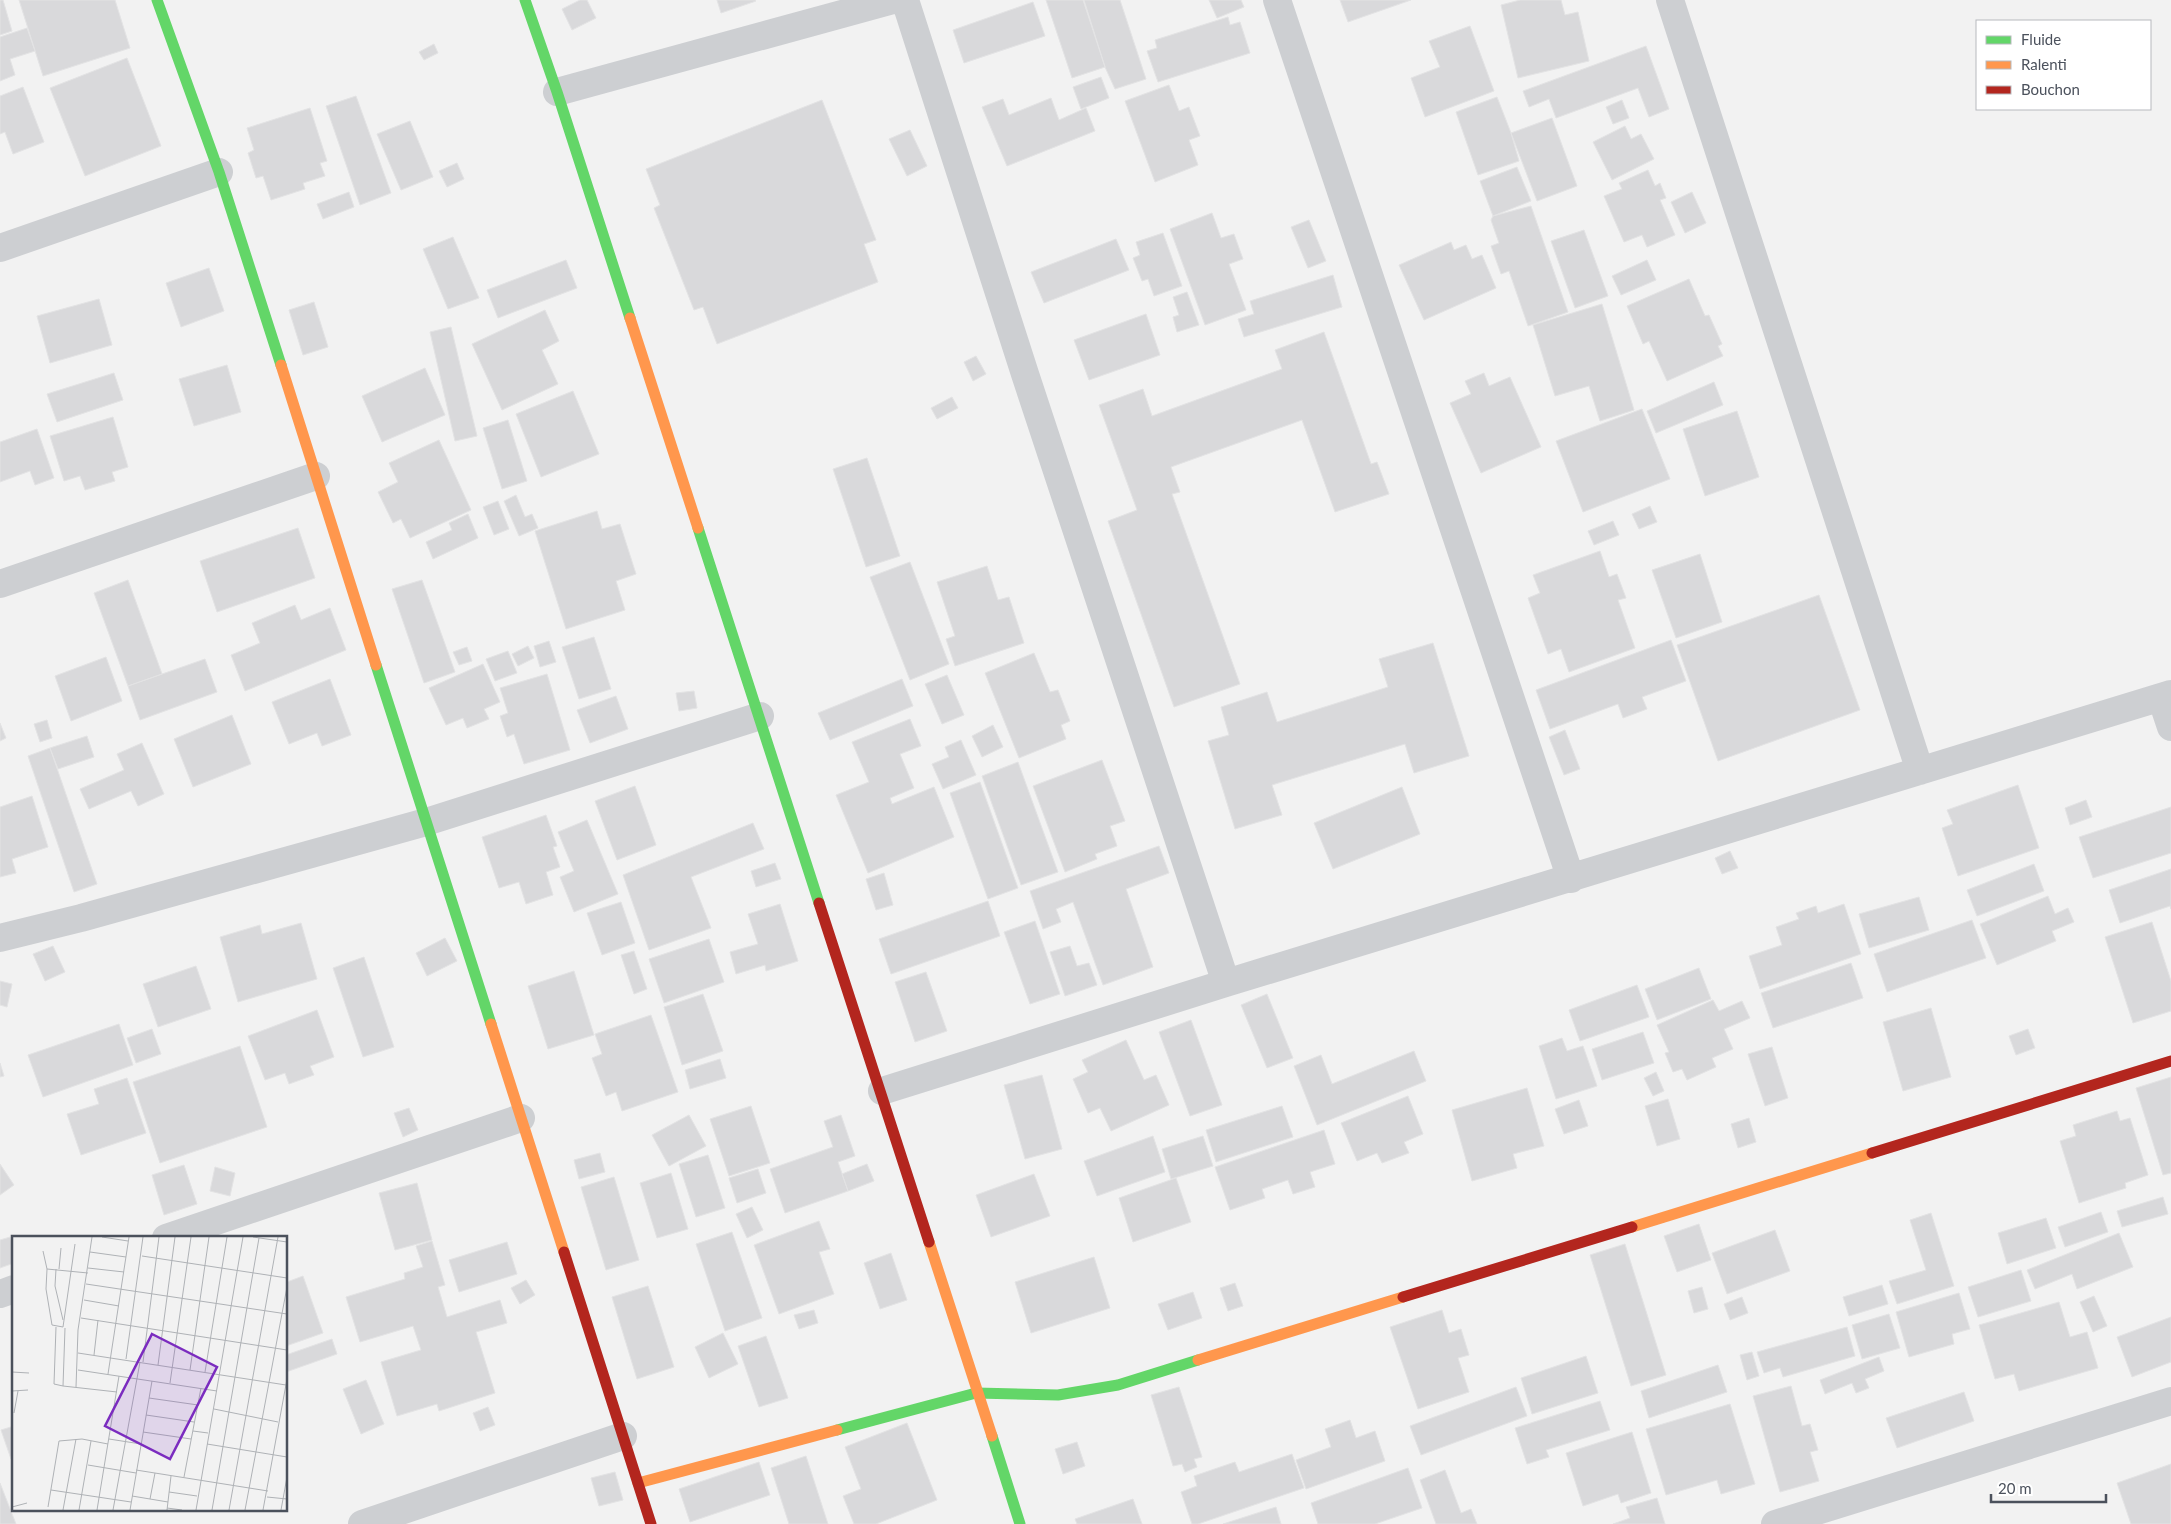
<svg xmlns="http://www.w3.org/2000/svg" width="2171" height="1524" font-family="Lato,sans-serif">
  <rect width="100%" height="100%" fill="#f2f2f2"/>
  <path fill="#d9d9db" stroke="#e3e3e4" d="M0,0H3L12,31L0,35Z
    M19,0H115L130,48L43,76Z
    M580,0H587L596,18L572,30L562,9Z
    M717,0H755L756,1L721,13Z
    M1046,0H1083L1105,67L1072,78Z
    M1084,0H1120L1146,79L1115,89L1105,67Z
    M1209,0H1241L1244,7L1217,18Z
    M1340,0H1411L1348,22Z
    M1520,0H1561L1565,15L1578,12L1589,61L1518,78L1501,5Z
    M1033,2L1045,36L964,63L953,30Z
    M1228,17L1230,25L1240,22L1250,53L1158,82L1147,51L1157,48L1155,40Z
    M1470,26L1494,91L1425,117L1411,78L1440,67L1429,41Z
    M27,28L35,51L10,59L15,75L0,81V37Z
    M434,44L438,53L424,60L419,52Z
    M1646,46L1669,109L1649,117L1638,88L1556,118L1549,99L1529,107L1523,91Z
    M127,58L161,146L85,176L50,88Z
    M1101,77L1109,98L1081,109L1073,87Z
    M1169,85L1179,111L1189,107L1200,136L1189,140L1198,165L1155,182L1125,101Z
    M23,87L44,142L13,154L5,132L0,134V96Z
    M356,96L391,193L360,205L326,106Z
    M1497,97L1511,133L1519,161L1478,175L1456,112Z
    M1051,98L1059,120L1086,108L1095,131L1007,166L982,107L1003,99L1009,115Z
    M822,100L876,240L864,244L878,282L717,344L703,307L694,310L654,208L660,205L646,169Z
    M1622,100L1629,118L1613,124L1606,107Z
    M310,108L327,161L320,163L325,176L303,183L305,189L271,200L263,176L256,178L248,153L254,150L247,128Z
    M1552,118L1577,186L1537,201L1511,133Z
    M410,121L433,177L401,190L377,134Z
    M1625,126L1631,139L1641,134L1654,159L1612,180L1593,142Z
    M910,130L927,166L907,176L889,139Z
    M457,163L464,179L447,187L439,171Z
    M1517,167L1531,201L1493,216L1480,181Z
    M1648,170L1655,186L1660,183L1666,198L1660,200L1675,235L1647,247L1642,235L1624,242L1604,196L1622,189L1619,183Z
    M349,192L354,207L323,219L317,204Z
    M1692,192L1706,223L1685,233L1671,202Z
    M1531,206L1568,312L1528,326L1509,271L1501,274L1491,246L1499,243L1491,220L1493,216Z
    M1212,213L1221,238L1234,234L1243,259L1229,264L1246,310L1205,325L1170,229Z
    M1309,220L1326,261L1308,268L1291,227Z
    M1584,230L1608,296L1575,308L1551,241Z
    M1163,233L1182,286L1154,296L1148,279L1142,281L1133,258L1140,255L1136,242Z
    M453,237L479,298L448,309L423,249Z
    M1116,239L1129,270L1044,303L1031,272Z
    M1451,242L1454,250L1466,245L1472,259L1482,255L1496,288L1424,320L1399,265Z
    M566,260L577,288L498,318L487,290Z
    M1647,260L1656,280L1621,295L1612,276Z
    M209,268L224,311L181,327L166,283Z
    M1333,275L1342,307L1244,337L1238,319L1254,314L1250,301Z
    M1689,279L1705,316L1709,315L1722,344L1718,346L1723,356L1667,381L1649,341L1643,344L1627,306Z
    M1187,292L1199,325L1177,332L1173,317L1179,315L1173,297Z
    M99,299L112,345L50,363L37,316Z
    M314,302L328,347L303,355L289,310Z
    M1602,304L1634,410L1600,421L1589,386L1555,396L1533,325Z
    M545,310L559,341L542,350L558,384L502,410L472,344Z
    M1146,314L1160,355L1089,380L1074,340Z
    M451,327L477,436L455,441L430,332Z
    M1324,332L1371,464L1377,462L1389,494L1335,512L1302,420L1171,467L1180,492L1172,494L1240,684L1174,707L1108,521L1137,510L1099,405L1143,389L1152,416L1282,369L1275,350Z
    M976,356L986,374L973,381L964,362Z
    M227,365L241,412L194,426L179,379Z
    M425,368L445,415L382,442L362,396Z
    M114,373L123,400L57,422L47,394Z
    M1484,373L1489,386L1510,377L1541,447L1481,473L1450,403L1471,394L1465,381Z
    M1714,382L1723,405L1656,433L1647,411Z
    M573,391L599,454L541,477L516,414Z
    M952,397L958,408L937,419L931,408Z
    M1642,409L1670,479L1583,512L1556,441Z
    M1737,411L1759,477L1705,496L1683,429Z
    M113,417L128,467L112,472L115,481L85,490L80,476L64,481L50,436Z
    M508,420L527,481L502,489L483,428Z
    M37,429L54,478L35,485L30,471L0,482V442Z
    M439,440L471,510L410,538L401,519L393,523L378,492L398,482L389,463Z
    M867,458L900,556L866,567L833,469Z
    M516,495L525,517L532,514L538,528L519,536L504,501Z
    M498,501L509,529L494,535L483,507Z
    M1650,506L1657,522L1639,529L1632,514Z
    M597,511L602,529L620,524L636,574L616,581L625,610L566,629L535,531Z
    M468,514L478,538L433,559L426,542L452,530L449,523Z
    M1613,521L1619,535L1594,545L1588,531Z
    M298,528L315,578L217,612L200,561Z
    M1600,551L1609,577L1617,574L1626,598L1618,600L1635,648L1569,672L1561,649L1548,654L1528,598L1540,593L1533,575Z
    M1700,554L1722,622L1676,638L1652,570Z
    M910,562L949,664L910,680L870,577Z
    M987,566L998,600L1009,597L1024,643L955,666L946,639L955,636L937,582Z
    M128,580L162,674L128,686L94,593Z
    M422,580L455,672L424,683L392,589Z
    M1819,595L1860,710L1718,761L1677,645Z
    M295,605L301,620L330,608L346,650L245,691L231,655L260,643L252,623Z
    M594,637L611,689L579,699L562,647Z
    M1671,640L1686,681L1642,697L1647,709L1623,718L1618,704L1550,729L1536,690Z
    M549,641L556,662L540,667L534,646Z
    M1433,643L1469,756L1414,773L1405,744L1272,785L1282,815L1235,829L1208,741L1229,735L1221,707L1267,692L1277,722L1388,687L1379,659Z
    M528,646L534,658L518,666L512,654Z
    M467,647L472,661L459,665L453,652Z
    M508,651L517,673L495,681L486,659Z
    M1034,653L1050,692L1058,690L1070,721L1061,725L1066,739L1019,758L985,673Z
    M106,657L122,701L71,721L55,676Z
    M205,659L217,692L140,720L128,686Z
    M483,664L500,702L484,709L489,719L467,728L463,718L446,725L429,688Z
    M547,674L570,750L524,764L514,734L507,737L500,716L508,713L500,688Z
    M947,675L964,715L942,724L925,684Z
    M330,679L351,735L322,746L317,733L289,744L272,702Z
    M902,679L913,706L830,740L818,713Z
    M694,691L697,708L679,711L676,693Z
    M616,696L628,729L590,743L577,710Z
    M232,715L251,764L193,787L174,739Z
    M910,719L921,746L900,754L914,788L890,798L892,804L934,787L954,837L868,873L836,795L869,782L852,742Z
    M47,720L52,738L40,742L34,724Z
    M0,723L6,738L0,741Z
    M993,725L1003,747L982,757L972,736Z
    M1565,730L1580,769L1564,775L1549,737Z
    M87,736L94,757L58,769L50,748Z
    M961,740L976,775L943,789L932,764L949,757L945,747Z
    M142,743L164,794L138,806L131,791L89,809L80,789L124,770L117,754Z
    M50,748L97,884L74,892L28,756Z
    M1102,760L1125,821L1110,826L1117,846L1095,854L1097,859L1065,872L1033,786Z
    M1018,762L1058,872L1021,885L982,776Z
    M980,782L1018,888L988,899L950,793Z
    M2018,785L2039,848L1958,876L1942,828L1953,824L1947,810Z
    M635,786L656,845L617,860L595,801Z
    M1402,787L1420,834L1333,869L1314,823Z
    M32,796L48,847L12,859L16,873L0,877V807Z
    M2086,800L2092,817L2070,825L2065,808Z
    M2171,807V853L2093,878L2079,837Z
    M546,815L557,846L553,847L560,867L546,872L553,895L526,904L519,882L499,888L482,837Z
    M587,820L618,894L574,912L560,877L574,871L558,832Z
    M753,823L764,849L691,877L711,928L649,950L623,875Z
    M1159,846L1169,873L1126,889L1153,967L1103,985L1073,902L1056,909L1061,922L1043,929L1030,891Z
    M1730,851L1738,868L1722,874L1715,858Z
    M775,863L781,879L756,887L751,871Z
    M2034,864L2044,891L1977,916L1967,890Z
    M2171,869V909L2170,906L2120,923L2109,890Z
    M884,873L893,905L876,910L866,879Z
    M2048,896L2055,914L2068,908L2074,922L2052,931L2056,941L1997,965L1980,924Z
    M1919,897L1929,930L1869,948L1859,914Z
    M988,901L1000,936L891,974L879,939Z
    M621,902L635,943L602,955L587,913Z
    M780,904L798,961L766,971L765,965L736,974L730,952L758,944L748,914Z
    M1844,904L1861,954L1760,989L1749,956L1782,945L1776,927L1799,919L1796,913L1816,906L1818,913Z
    M1972,920L1986,958L1887,992L1874,954Z
    M1035,921L1060,994L1030,1004L1004,932Z
    M2152,922L2171,981V1011L2133,1023L2105,937Z
    M301,923L317,979L238,1002L220,937L260,925L262,934Z
    M445,938L457,961L427,976L416,953Z
    M709,939L724,982L664,1003L649,959Z
    M53,946L65,972L45,981L33,954Z
    M1070,946L1077,966L1089,963L1097,985L1065,996L1050,952Z
    M634,951L647,989L634,994L621,955Z
    M364,957L394,1047L363,1057L333,968Z
    M1851,963L1863,998L1773,1028L1761,993Z
    M196,966L211,1009L158,1027L143,984Z
    M1699,968L1711,999L1657,1020L1645,989Z
    M574,971L594,1035L548,1049L528,986Z
    M926,972L947,1031L915,1042L895,982Z
    M0,981L12,984L7,1007L0,1005Z
    M1637,985L1649,1017L1580,1041L1569,1010Z
    M703,994L723,1051L682,1065L664,1007Z
    M1267,994L1293,1058L1267,1068L1241,1005Z
    M1713,1000L1719,1011L1742,1001L1750,1018L1724,1029L1733,1049L1712,1058L1716,1067L1687,1080L1682,1069L1673,1072L1665,1053L1669,1052L1657,1025Z
    M1931,1008L1951,1077L1903,1091L1883,1022Z
    M317,1010L334,1057L310,1066L314,1075L289,1084L285,1073L265,1080L248,1036Z
    M651,1015L678,1092L622,1111L616,1092L606,1096L592,1058L602,1054L595,1034Z
    M1191,1020L1222,1105L1190,1116L1159,1032Z
    M119,1024L133,1065L43,1097L28,1055Z
    M152,1029L161,1054L136,1063L127,1038Z
    M2028,1029L2035,1048L2016,1055L2009,1036Z
    M1643,1032L1654,1063L1602,1080L1592,1049Z
    M1562,1038L1567,1051L1583,1046L1597,1086L1556,1099L1539,1046Z
    M1126,1040L1144,1080L1156,1075L1169,1105L1111,1131L1100,1108L1088,1113L1073,1079L1088,1072L1082,1060Z
    M240,1046L267,1127L160,1163L133,1082Z
    M1772,1047L1788,1098L1765,1106L1748,1054Z
    M1414,1051L1426,1081L1317,1125L1294,1066L1321,1055L1332,1084Z
    M720,1059L726,1078L690,1089L685,1070Z
    M0,1063L4,1076L0,1077Z
    M1656,1072L1664,1091L1653,1096L1644,1078Z
    M1042,1075L1062,1149L1025,1159L1004,1085Z
    M2171,1077V1173L2163,1175L2136,1088Z
    M127,1078L146,1133L81,1155L67,1114L99,1104L94,1089Z
    M1527,1088L1544,1146L1513,1154L1517,1168L1472,1181L1452,1110Z
    M1408,1096L1423,1134L1404,1142L1409,1153L1382,1163L1377,1153L1357,1161L1341,1123Z
    M1668,1099L1680,1139L1657,1146L1645,1106Z
    M1579,1100L1588,1126L1564,1134L1555,1109Z
    M751,1106L770,1163L729,1176L710,1119Z
    M1282,1106L1293,1137L1216,1162L1206,1130Z
    M409,1108L418,1130L403,1137L394,1113Z
    M2117,1111L2120,1121L2130,1118L2148,1175L2125,1183L2126,1188L2079,1203L2060,1141L2076,1136L2073,1125Z
    M689,1115L706,1146L669,1166L652,1135Z
    M841,1115L855,1156L838,1162L848,1191L785,1213L770,1169L833,1147L824,1121Z
    M1749,1118L1756,1142L1738,1148L1731,1124Z
    M1324,1130L1335,1164L1310,1172L1315,1187L1293,1194L1288,1180L1262,1189L1265,1198L1230,1210L1215,1167Z
    M1153,1136L1165,1172L1097,1196L1084,1161Z
    M1203,1136L1213,1166L1171,1179L1162,1149Z
    M600,1153L605,1172L579,1179L574,1160Z
    M708,1155L725,1208L696,1217L679,1164Z
    M0,1164L14,1185L0,1195Z
    M867,1164L874,1181L848,1191L842,1174Z
    M184,1165L197,1204L164,1215L152,1175Z
    M215,1167L235,1173L230,1196L210,1191Z
    M758,1169L766,1193L737,1203L729,1178Z
    M671,1173L688,1229L657,1238L640,1183Z
    M1034,1174L1050,1216L991,1237L976,1195Z
    M614,1177L639,1260L606,1270L581,1187Z
    M1176,1178L1191,1222L1133,1242L1119,1198Z
    M417,1183L432,1240L395,1250L379,1193Z
    M2163,1197L2168,1214L2122,1227L2117,1211Z
    M752,1207L763,1230L747,1238L736,1214Z
    M2101,1212L2108,1232L2065,1247L2058,1227Z
    M1931,1213L1954,1286L1897,1304L1889,1281L1926,1270L1910,1220Z
    M2046,1218L2056,1248L2007,1264L1998,1233Z
    M819,1221L830,1249L819,1252L834,1294L779,1314L754,1245Z
    M1699,1224L1711,1260L1677,1272L1664,1236Z
    M1775,1230L1790,1271L1727,1294L1712,1253Z
    M732,1232L762,1318L725,1331L696,1244Z
    M2119,1233L2133,1267L2077,1289L2072,1274L2035,1289L2027,1270Z
    M10,1237L14,1248V1263L0,1268V1240Z
    M432,1241L445,1285L438,1287L447,1317L500,1300L507,1323L476,1332L495,1393L439,1411L437,1404L397,1416L381,1362L421,1350L413,1326L360,1342L346,1297L405,1279L404,1273L423,1267L416,1246Z
    M507,1242L517,1274L459,1292L449,1260Z
    M1625,1244L1666,1375L1631,1386L1590,1255Z
    M891,1253L907,1300L880,1309L864,1263Z
    M1094,1257L1110,1308L1031,1333L1015,1282Z
    M2021,1270L2031,1301L1978,1317L1968,1287Z
    M303,1276L323,1333L286,1346V1278L287,1282Z
    M526,1280L535,1295L520,1304L511,1288Z
    M1235,1283L1243,1306L1228,1311L1220,1288Z
    M1882,1285L1888,1304L1849,1316L1843,1297Z
    M648,1286L674,1367L637,1379L612,1297Z
    M1702,1287L1708,1309L1694,1313L1688,1291Z
    M1193,1292L1202,1318L1168,1330L1158,1304Z
    M1959,1293L1970,1329L1952,1334L1954,1344L1909,1357L1896,1312Z
    M2094,1296L2107,1326L2093,1332L2080,1302Z
    M1742,1297L1748,1313L1730,1320L1724,1304Z
    M2059,1302L2070,1337L2087,1332L2098,1368L2019,1391L2014,1374L1995,1379L1979,1325Z
    M814,1310L818,1323L799,1329L794,1315Z
    M1442,1310L1449,1333L1461,1329L1469,1355L1458,1358L1469,1392L1418,1409L1390,1327Z
    M1889,1314L1900,1348L1862,1359L1852,1325Z
    M2171,1317V1362L2132,1377L2117,1337Z
    M1847,1327L1855,1356L1783,1377L1780,1368L1764,1373L1757,1352Z
    M723,1333L738,1364L709,1378L695,1347Z
    M766,1336L788,1398L759,1407L738,1346Z
    M332,1339L337,1354L286,1372V1355Z
    M1752,1352L1759,1376L1747,1380L1740,1355Z
    M1586,1356L1598,1393L1532,1414L1521,1378Z
    M1879,1357L1884,1371L1865,1379L1869,1388L1856,1393L1852,1383L1825,1394L1820,1380Z
    M1718,1365L1727,1392L1649,1418L1641,1391Z
    M366,1380L384,1424L361,1434L343,1389Z
    M1791,1386L1802,1426L1810,1424L1818,1450L1810,1452L1819,1481L1780,1492L1753,1396Z
    M1179,1387L1202,1457L1194,1459L1197,1467L1185,1472L1182,1464L1173,1466L1151,1395Z
    M1516,1387L1527,1416L1421,1455L1410,1426Z
    M1964,1392L1974,1421L1897,1448L1886,1418Z
    M1600,1401L1610,1430L1546,1450L1549,1457L1527,1464L1515,1428Z
    M1730,1404L1755,1484L1721,1494L1717,1480L1666,1495L1646,1429Z
    M488,1407L495,1425L480,1431L473,1413Z
    M1350,1420L1356,1438L1375,1431L1385,1461L1306,1489L1296,1460L1331,1447L1325,1429Z
    M907,1423L937,1500L876,1524H854L843,1496L861,1489L845,1447Z
    M14,1426V1459H11L1,1430Z
    M1632,1432L1651,1493L1621,1503L1618,1494L1583,1506L1566,1453Z
    M1077,1442L1085,1466L1063,1474L1055,1449Z
    M1292,1454L1304,1488L1198,1524H1192L1181,1492L1197,1486L1194,1476L1235,1462L1239,1472Z
    M806,1456L828,1524H789L771,1468Z
    M759,1462L770,1495L690,1522L679,1489Z
    M2171,1464V1524H2131L2117,1483Z
    M1408,1468L1422,1508L1375,1524H1318L1311,1503Z
    M1445,1470L1461,1513L1471,1509L1477,1524H1436L1420,1480Z
    M615,1472L623,1500L599,1506L591,1478Z
    M0,1483L16,1524H0Z
    M1657,1498L1665,1524H1613L1630,1518L1626,1507Z
    M1133,1499L1142,1524H1077L1075,1519Z
    M1276,1507L1281,1524H1223Z"/>
  <g fill="none" stroke-linecap="round" stroke-linejoin="round">
    <path stroke="#cdcfd2" stroke-width="28" d="M905,0L1025,374L1226,983
      M1277,0L1571,879
      M1670,0L1920,771
      M557,92L893,0
      M0,248L219,172
      M0,584L316,476
      M2161,697L2171,727
      M0,938L81,918L426,822L760,716
      M882,1091L1226,983L2171,694
      M166,1238L521,1118
      M0,1294L14,1289
      M362,1524L623,1436
      M1775,1524L2171,1401"/>
    <path stroke="#63d668" stroke-width="11" d="M157,0L219,172L281,365
      M525,0L557,92L630,318
      M698,528L819,903
      M376,665L491,1024
      M837,1430L976,1393L1058,1395L1118,1385L1198,1360
      M992,1436L1020,1524"/>
    <path stroke="#ff974d" stroke-width="11" d="M630,318L698,528
      M281,365L376,665
      M491,1024L564,1252
      M1632,1227L1872,1153
      M929,1242L992,1436
      M1198,1360L1403,1297
      M638,1483L837,1430"/>
    <path stroke="#b3261e" stroke-width="11" d="M819,903L929,1242
      M1872,1153L2171,1061
      M564,1252L651,1524
      M1403,1297L1632,1227"/>
  </g>
  <g transform="translate(12 1236)">
    <rect width="275" height="275" fill="#f2f2f2"/>
    <path fill="none" stroke="#afb2b6" stroke-width="1" d="M90,1L116,5M241,1L275,6M31,15L35,33L76,37M78,16L114,21M130,20L275,42M76,32L112,36M35,33L34,53L40,89L51,91L63,8M44,33L43,50L51,84M47,33L49,12M74,48L275,78M72,64L107,70M69,82L275,114M44,91L42,148L51,150M53,92L51,150L105,156M66,117L274,149M82,119L86,84M114,123L131,1M131,126L147,1M146,129L163,1M66,134L205,155M178,134L197,1M0,136L17,137M193,136L215,1M96,138L117,1M158,147L179,1M64,151L66,94L80,1M0,155L16,154M137,162L186,169M202,173L266,186M2,177L6,155M134,179L182,186M181,195L196,197M131,196L179,203M97,203L129,208M195,208L275,221M76,229L124,237M124,234L256,255M172,241L189,152M39,254L119,266M157,256L185,260M120,260L156,266M255,261L275,263M138,263L143,237M0,271L15,267M36,271L47,205L70,203L96,208M155,272L170,274M51,274L64,203M67,274L79,205M85,274L107,140M101,274L128,126M118,274L140,145M155,274L159,240M184,274L231,1M200,274L247,2M217,274L266,1M233,274L275,51M251,274L275,143M269,274L275,241"/>
    <path fill="#7b2cbf" fill-opacity="0.15" stroke="#7b2cbf" stroke-width="2.5" d="M140,98L205,131L158,223L93,190Z"/>
    <rect width="275" height="275" fill="none" stroke="#4b515c" stroke-width="2.5"/>
  </g>
  <rect x="1976" y="20" width="175" height="90" fill="#ffffff" stroke="#b7b9be"/>
  <rect x="1986" y="36" width="25" height="8" fill="#63d668" stroke="#b7b9be"/>
  <text x="2021" y="45" font-size="15" fill="#4b515c">Fluide</text>
  <rect x="1986" y="61" width="25" height="8" fill="#ff974d" stroke="#b7b9be"/>
  <text x="2021" y="70" font-size="15" fill="#4b515c">Ralenti</text>
  <rect x="1986" y="86" width="25" height="8" fill="#b3261e" stroke="#b7b9be"/>
  <text x="2021" y="95" font-size="15" fill="#4b515c">Bouchon</text>
  <path d="M1991 1494v8h115v-8" fill="none" stroke="#4b515c" stroke-width="2.5"/>
  <text x="1998" y="1494" font-size="15" fill="#4b515c" stroke="#ffffff" stroke-width="4" paint-order="stroke">20 m</text>
</svg>
